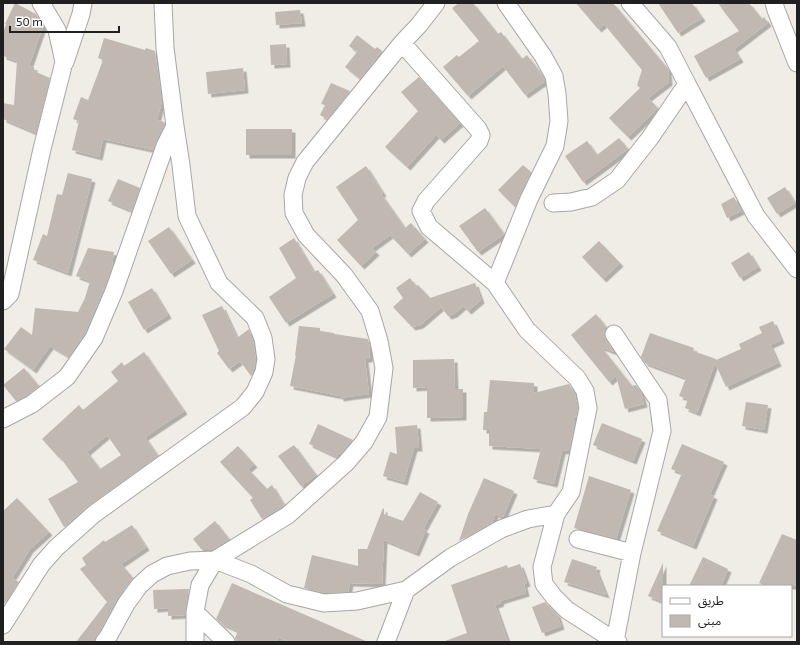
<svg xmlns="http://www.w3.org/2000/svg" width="800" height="645" font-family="'Exo 2','Noto Sans Arabic',sans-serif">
  <defs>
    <filter id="shadow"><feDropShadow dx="3.5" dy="3.5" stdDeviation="0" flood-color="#0004"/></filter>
  </defs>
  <rect width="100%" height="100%" fill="#f0ece6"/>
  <path fill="#c1b8b2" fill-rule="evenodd" filter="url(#shadow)" d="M15,3L36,14L43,26L29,66L34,67V71L50,78L36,133L3,119V103L14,105L17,61L3,56V33L6,24H5Z
    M459,3H473L498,34L501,32L522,59L527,55L543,76L545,81L525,95L503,66L468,96L443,67L457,55L459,57L479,41L452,8Z
    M576,3H613L668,69L669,82L648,98L658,108L628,137L609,118L640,88L637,85L642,70L604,24L598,29Z
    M658,3H692L702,18L678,33Z
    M718,3H749L762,19L764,17L768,23L734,49L740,59L706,78L694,56L739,31L725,13Z
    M300,10L302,23L276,25L275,12Z
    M357,35L375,49L377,47L382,51L360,79L345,67L357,52L349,46Z
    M104,38L145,50L146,48L155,51L162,101L157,120L164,122L165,124L153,150L103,139L99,157L72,150L79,121L73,119L81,97L88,100L103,60L98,58Z
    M286,44L287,64L271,65L270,45Z
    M243,68L245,90L208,94L206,72Z
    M419,77L460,123L441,140L436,135L407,167L385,147L418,111L401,92Z
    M331,83L350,91L327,119L320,115L325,105L321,104Z
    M246,129H292V155H246Z
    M619,138L628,149L583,182L565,156L587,141L597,155Z
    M523,165L531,172L515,207L498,190Z
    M366,166L383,193L381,194L405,228L411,223L425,239L408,254L390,235L372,248L376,252L361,266L337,240L358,220L336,187Z
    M68,173L92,179L68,273L33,260L43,234L47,236L57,194L62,195Z
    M118,179L140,188L132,211L108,201Z
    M785,187L795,203L777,214L767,198Z
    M734,197L741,211L727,218L721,204Z
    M485,208L504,234L478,252L459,226Z
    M169,227L192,260L171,274L148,241Z
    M294,238L314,272L318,270L333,294L286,323L269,297L296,278L279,248Z
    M599,241L620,263L603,279L582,257Z
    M88,248L114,252L112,264H113L105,287L85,333L69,357L50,346L33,370L4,349L21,327L32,335L35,308L78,312L85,298L90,281L76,276Z
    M749,252L758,267L740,278L731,263Z
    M410,278L416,286L418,285L430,298L475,283L481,300L468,311L463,306L454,314L448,316L441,307L420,325L412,327L393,307L403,298L396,288Z
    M152,288L168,315L144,330L128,302Z
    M222,306L237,338L249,329L253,341L256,359L254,369L251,376L240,361L229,369L217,353L219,351L202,315Z
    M596,314L607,328L605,330L604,335L606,340L614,352L601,347L632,386L636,385L641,392L644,404L625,409L616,376L609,382L571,335Z
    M773,321L781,340L770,345L778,363L726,387L715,363L697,413L685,408L688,399L679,396L686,378L645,363L641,357L650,333L694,348L693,351L716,359V360L741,349L739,344L762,333L759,327Z
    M299,326L320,328V331L334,333V334L368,339L370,349L369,359H365L369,394L340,398V396L290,386L296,355L295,356Z
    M144,352L184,411L145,437L158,456L88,506L64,527L48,499L78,482L60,457L59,458L42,439L79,405L83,410L118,381L111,372L122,362L124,366ZM107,435L121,455L100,469L87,452Z
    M454,359L455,389H463V417L427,418V387L413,388V360Z
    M24,368L39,386L27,396L16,401L3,385Z
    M490,380L534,383V393L569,384L575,395L578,408L576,417L573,418L575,423L569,450L562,451L554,484L533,479L541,449L489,446V430H483L484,412H487Z
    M746,402L768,405L764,430L742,426Z
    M602,423L642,439L633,461L593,445Z
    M318,424L353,440L341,454L339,453L337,457L309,444Z
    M417,425L419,448H414L404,482L383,476L390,452L397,454L395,427Z
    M682,444L724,462L710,494L714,496L693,546L657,531L682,473L671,469Z
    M294,445L316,475L301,486L278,456Z
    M238,446L254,464L248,469L267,489L272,485L284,505L262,519L250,500L253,498L220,462Z
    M589,476L631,490L616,539L574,528Z
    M484,478L514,491L503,517L495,514L492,523L459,541L468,514Z
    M420,492L438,502L423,529L426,530L416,553L384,540L382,584L350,583L348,592L325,593L304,588L312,555L358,566V549H367L383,508L384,509V514L403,521Z
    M17,498L49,532L30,549L12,578L19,582L3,606V511Z
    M215,521L229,539L212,550H202L193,539Z
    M132,525L146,547L121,564L133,578L117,599L100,631L96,636L94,642H76L107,602L80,569L86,565L82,558L104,540L105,542Z
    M782,534L797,540V586H766L759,583Z
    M703,557L728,569L721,586H689Z
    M572,559L597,567L596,570L606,595L564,582Z
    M663,563V602L648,596Z
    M520,564L527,583L524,584L526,593L500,601L501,603L495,605L508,642H446L445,641L467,633L451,585L507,565L508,568Z
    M232,583L368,642H289L278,637L277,642H236L235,638L238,631L222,624L216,619Z
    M189,589L185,615L168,616V608L154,609L153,590Z
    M545,602L557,614L561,626L542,633L532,607Z"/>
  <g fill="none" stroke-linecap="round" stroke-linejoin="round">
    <defs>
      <path id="minor" d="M774,3L776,10L797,63
        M402,43L478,129L481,135L479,141L426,201L421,211L429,227L495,283L529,199L555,146L559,121L557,94L554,76L543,56L506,3
        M65,62L81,14L83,3
        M687,84L756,216L797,269
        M553,203L571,202L592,197L617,180L650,138L687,84L668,47L630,3
        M3,301L10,294L42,149L64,62L57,30L41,3
        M614,334L658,400L662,431L632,553L615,641
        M3,419L32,404L67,377L94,338L114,291L165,146L175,126
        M556,514L542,567L544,584L554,597L567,610L615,641L618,642
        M578,539L632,553
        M195,612L226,642
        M3,625L41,565L56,548L94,514L243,407L255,392L264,372L266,359L263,338L255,318L219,283L187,216L181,165L175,126L165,48L163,3
        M104,642L108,637L126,604L139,586L152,574L167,566L190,561L215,560L251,574L287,594L324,603L357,601L406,590L450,558L501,529L528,519L556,514L571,492L588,408L585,391L577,378L527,330L495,283
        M195,642V612L200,585L215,560L288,515L346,463L364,442L378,417L384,368L379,341L370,311L344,275L306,235L294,213L293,195L297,178L305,162L402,43L419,25L436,3
        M386,642L406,590"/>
    </defs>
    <use href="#minor" stroke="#a7a7a7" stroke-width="19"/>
    <use href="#minor" stroke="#fff" stroke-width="17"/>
  </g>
  <rect width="800" height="645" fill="none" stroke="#202020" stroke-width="8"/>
  <rect x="662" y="585" width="130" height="52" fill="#ffffff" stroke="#a6a6a6"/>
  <rect x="670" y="598" width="20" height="6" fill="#ffffff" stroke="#a6a6a6"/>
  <text x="698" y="605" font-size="12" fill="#202020">طريق</text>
  <rect x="670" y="615" width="20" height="12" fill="#c1b8b2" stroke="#a6a6a6"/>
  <text x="698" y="625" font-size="12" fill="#202020">مبنى</text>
  <path d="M10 26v6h109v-6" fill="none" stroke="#202020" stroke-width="2"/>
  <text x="16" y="26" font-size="12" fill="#202020" stroke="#ffffff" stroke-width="3" paint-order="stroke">50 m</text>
</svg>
